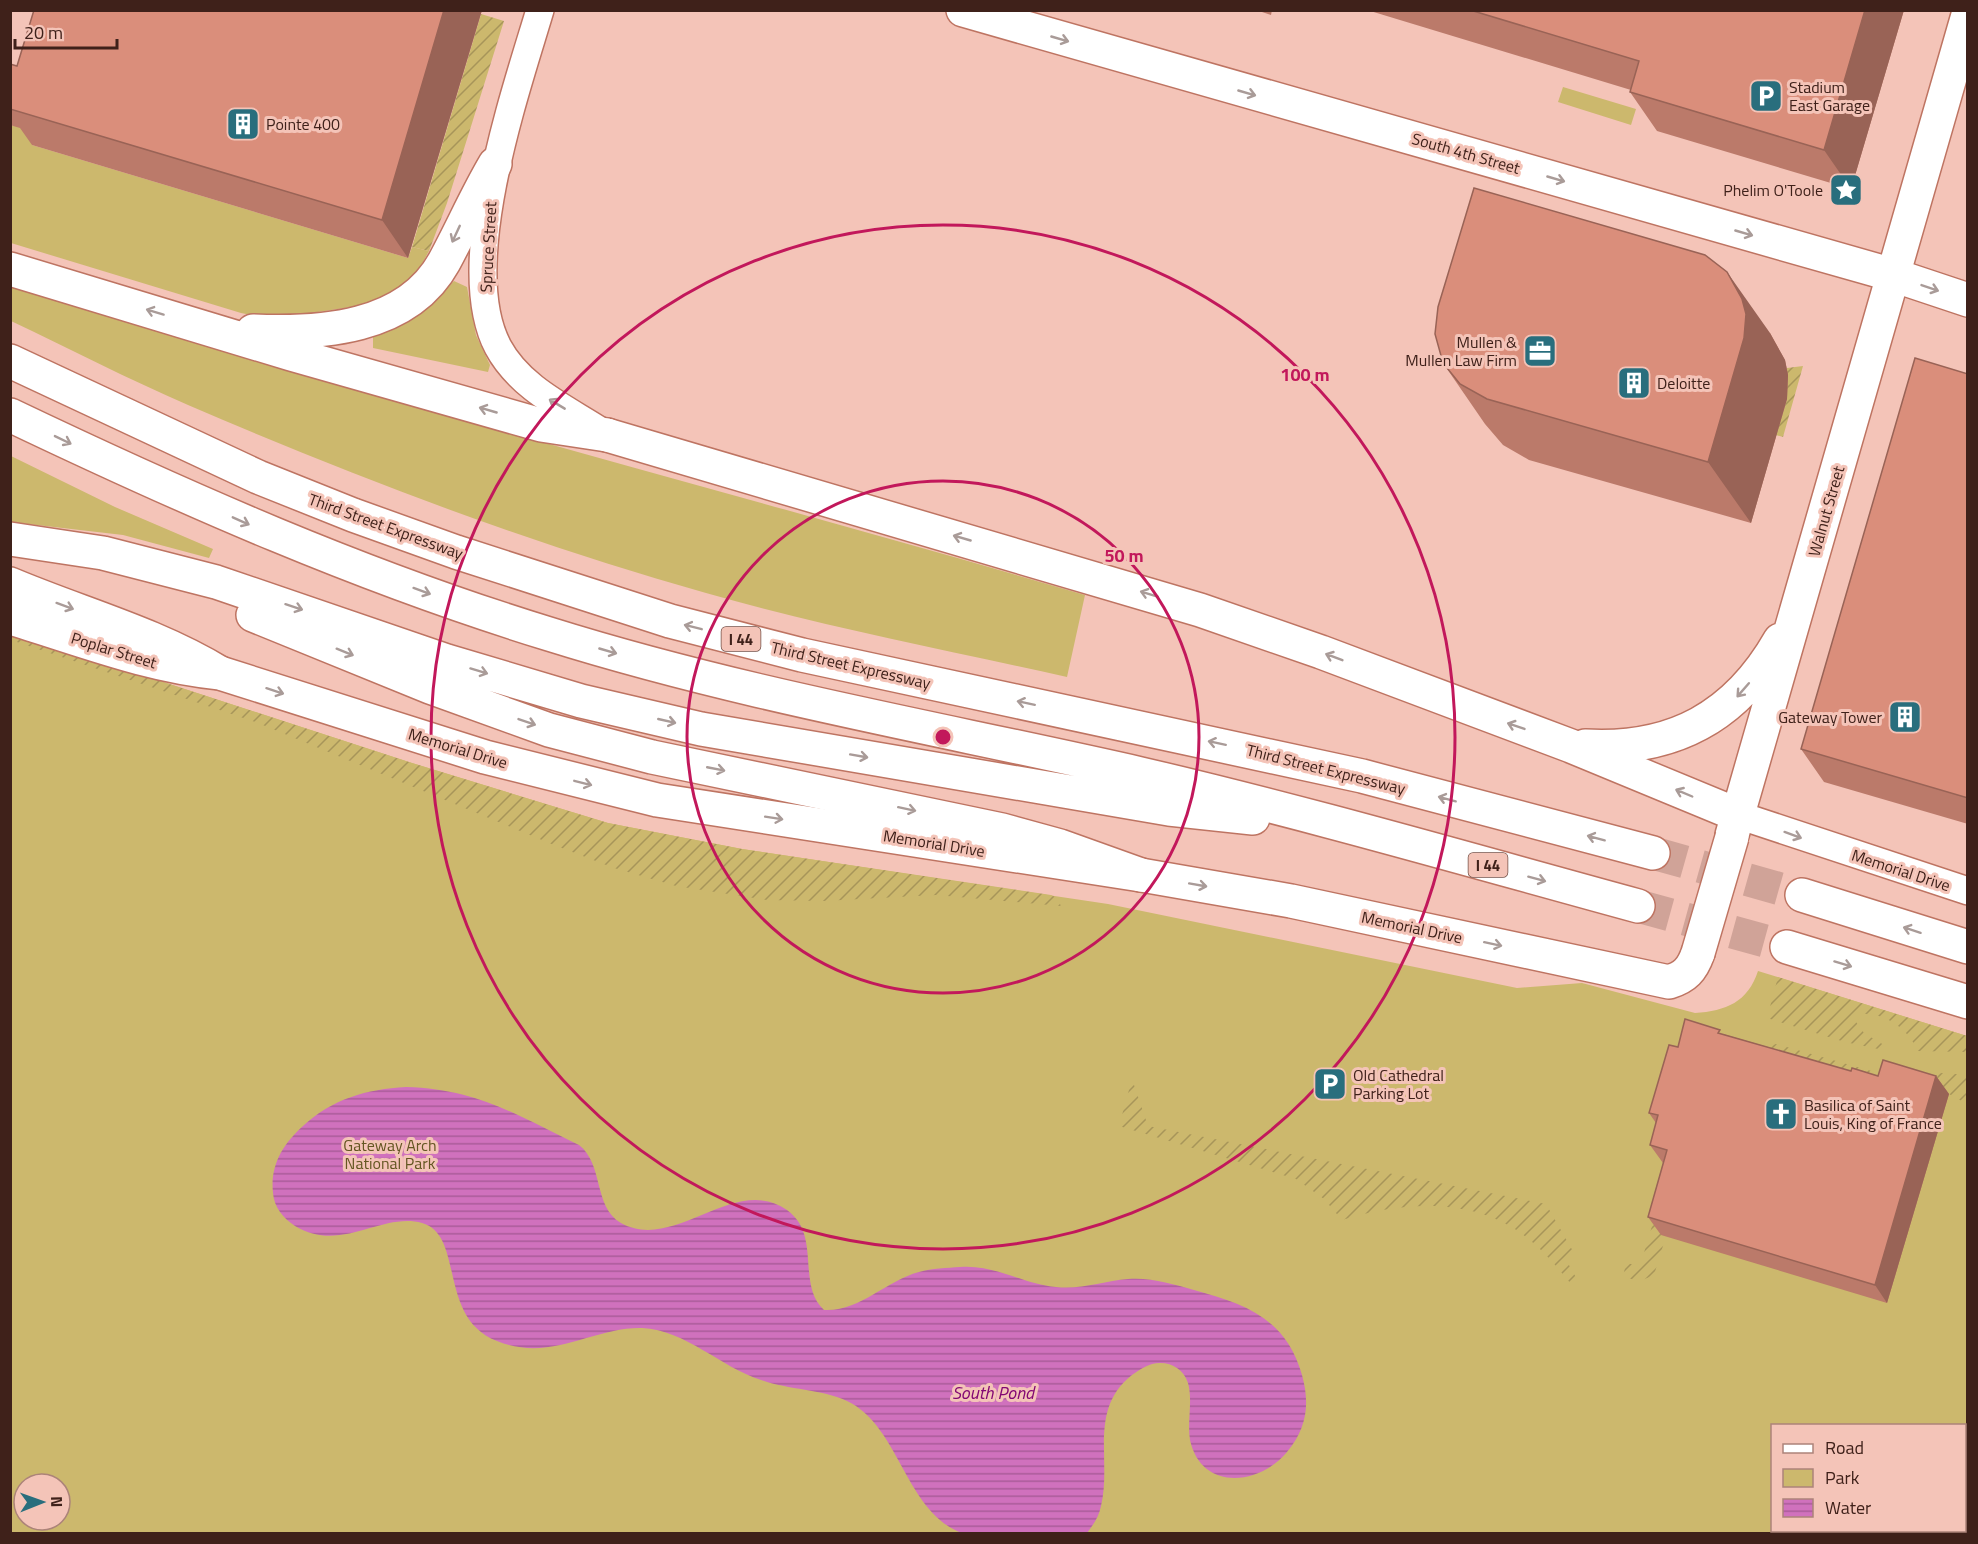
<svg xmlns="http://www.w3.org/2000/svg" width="1978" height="1544" font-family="'Titillium Web',sans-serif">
  <defs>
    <pattern id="garden-furrows" width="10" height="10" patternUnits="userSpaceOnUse" patternTransform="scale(1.5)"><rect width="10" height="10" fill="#ccb86d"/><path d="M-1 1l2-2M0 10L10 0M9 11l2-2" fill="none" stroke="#a79559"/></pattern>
    <pattern id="water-rules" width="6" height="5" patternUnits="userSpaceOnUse" patternTransform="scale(1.5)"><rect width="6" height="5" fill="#d071bd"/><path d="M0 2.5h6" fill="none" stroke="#aa5c99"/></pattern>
  </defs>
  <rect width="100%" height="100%" fill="#f4c4b8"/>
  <path fill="#ccb86d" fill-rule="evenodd" d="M1563,87L1636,109L1631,125L1558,102Z
    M24,98L32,145L408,258L412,247L429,251L416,275L399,290L377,303L272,319L241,313L11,243L10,125L15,126Z
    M454,281L467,287L476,335L490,365L488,372L373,348V333L428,305Z
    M11,285C365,399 728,490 1085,595L1067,677C947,650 825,627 706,593C529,543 357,478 188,405C128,379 70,349 11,321Z
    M11,456L115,507L213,549L209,558L123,535L11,522Z
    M10,632L412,763L608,823L742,849L1108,904L1517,988L1582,983L1695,1013C1726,1011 1748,1002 1758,971L1967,1036V1533H11ZM1772,1426H1964V1530H1772ZM24,1484H60V1520H24Z"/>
  <path fill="url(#garden-furrows)" d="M481,14L504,21L447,203L429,251L412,247Z
    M1803,366L1783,437L1776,435L1787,399V368Z
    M10,632L412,763L608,823L742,849L1051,895L1057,898L1061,906L936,895L823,901L767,900L676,886L614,868L554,845L258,723L11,640Z
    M1778,977L1967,1036V1052L1918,1051C1906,1025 1880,1009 1851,1015L1864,1033L1884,1045L1883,1050L1845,1042L1767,1018Z
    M1776,1044L1896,1078L1891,1094L1765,1047Z
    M1943,1073L1967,1075V1104L1949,1094L1920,1085L1927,1074Z
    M1132,1079L1148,1126L1546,1204L1574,1253L1565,1258L1578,1281L1572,1285C1559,1270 1547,1254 1531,1241C1478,1196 1405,1201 1342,1220L1324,1199L1296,1179L1119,1126Z
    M1658,1206L1661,1235L1666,1236L1654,1275L1640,1281L1623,1277L1626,1263L1640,1266Z"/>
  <path fill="url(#water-rules)" d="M406,1087C478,1089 516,1115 579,1145C604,1164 593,1207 621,1223C675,1253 734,1173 787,1210C822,1235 796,1284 824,1310C860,1312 885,1281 919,1272C932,1268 947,1268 960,1267C994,1264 1023,1284 1056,1287C1080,1290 1104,1281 1128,1279C1150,1277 1173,1284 1194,1290C1245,1304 1286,1318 1302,1375C1310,1404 1307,1428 1287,1452C1259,1486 1201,1491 1190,1440C1187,1421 1193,1401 1188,1383C1184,1370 1173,1363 1160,1363C1149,1363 1141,1369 1132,1375C1088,1409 1112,1461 1101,1506C1099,1517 1093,1525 1087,1533C1057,1534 1027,1534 998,1534C987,1534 972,1536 962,1533C905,1512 900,1426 847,1401C821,1389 788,1390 761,1380C720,1367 686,1330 642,1328C592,1327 551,1363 497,1341C437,1318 465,1235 422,1223C381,1212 341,1254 295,1226C283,1218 274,1207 273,1193C270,1165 283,1144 303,1126C332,1099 367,1089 406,1087Z"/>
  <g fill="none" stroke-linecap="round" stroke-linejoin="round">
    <path stroke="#d0a398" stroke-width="33" stroke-dasharray="33 16" stroke-linecap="butt" d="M1653,853L1802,895
      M1638,906L1787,947"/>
    <defs>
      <path id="street" d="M540,10C515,94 455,266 498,347C520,388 565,408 602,432
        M1738,815L1968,891"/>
      <path id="secondary" d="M607,435L1200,610L1321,652L1571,746L1738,815
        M10,618C80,639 147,666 220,673L485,757L657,800L1141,875L1291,901L1669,982C1685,977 1692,970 1698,953
        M1585,746C1673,751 1736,717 1780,640
        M1732,835L1968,15"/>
      <path id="primary" d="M963,10L1893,275L1968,300"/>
      <path id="highway" d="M10,269L291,354L541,425L607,435
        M253,331C320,334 407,329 444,262C462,229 476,196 495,164
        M10,361L258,477L353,515L456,552L670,621L802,655L1362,776L1653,853
        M10,415C186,499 363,577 549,634C744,695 943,729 1141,774C1308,813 1473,861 1638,906
        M10,539L103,553L216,582L447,661L581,701L701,729L1169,809L1253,818
        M10,584C81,614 154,633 220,673
        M253,615L430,687L549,730L652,757L1002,830L1060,846L1141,875
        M1802,895L1968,947
        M1787,947L1968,1002"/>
    </defs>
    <use href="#street" stroke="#be7462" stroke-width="30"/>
    <use href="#secondary" stroke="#be7462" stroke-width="36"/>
    <use href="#primary" stroke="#be7462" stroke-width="36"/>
    <use href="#highway" stroke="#be7462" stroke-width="36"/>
    <use href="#street" stroke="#fff" stroke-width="27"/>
    <use href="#secondary" stroke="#fff" stroke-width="33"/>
    <use href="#primary" stroke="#fff" stroke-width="33"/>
    <use href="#highway" stroke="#fff" stroke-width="33"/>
    <defs>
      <path id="secondary-bridge" d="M1698,953L1732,837"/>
    </defs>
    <use href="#secondary-bridge" stroke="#be7462" stroke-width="36" stroke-linecap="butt"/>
    <use href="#secondary-bridge" stroke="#fff" stroke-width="33"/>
  </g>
  <path fill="#bb7a6a" d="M34,10H482L408,258L32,145L20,128L10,125V64L17,66Z
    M1256,10H1272L1271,15Z
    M1367,10H1904L1851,189L1657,131L1630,92L1631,90Z
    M1770,333L1785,360L1788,375L1787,399L1751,523L1529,460L1503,445L1485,424L1443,363Z
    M1968,374V824L1824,782L1801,749Z
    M1723,1034L1851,1071L1878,1076H1936L1949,1094L1887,1303L1661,1235L1648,1217L1663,1163L1650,1145L1656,1123L1649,1113L1678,1047Z"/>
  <path fill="#996356" d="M444,10H482L408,258L382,220Z
    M1865,10H1904L1851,189L1824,150Z
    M1727,272L1770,333L1785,360L1788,375L1787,399L1751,523L1708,462Z
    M1936,1076L1949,1094L1887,1303L1875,1285Z"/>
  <path fill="#da8e7b" stroke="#996356" stroke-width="1.5" d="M34,10H444L382,220L10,109V64L17,66Z
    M1470,10H1865L1824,150L1630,92L1639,61Z
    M1474,188L1705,255L1727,272L1742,299L1746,314L1744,338L1708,462L1487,399L1460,384L1443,363L1435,334L1438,307Z
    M1915,358L1968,374V798L1801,749Z
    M1685,1019L1720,1030L1718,1033L1851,1071L1852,1068L1878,1076L1883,1060L1936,1076L1875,1285L1648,1217L1667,1150L1650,1145L1658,1115L1649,1113L1669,1045L1678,1047Z"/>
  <defs><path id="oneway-shaft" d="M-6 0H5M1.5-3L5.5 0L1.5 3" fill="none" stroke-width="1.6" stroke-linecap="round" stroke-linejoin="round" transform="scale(1.5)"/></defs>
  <g stroke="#a99b98">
    <use href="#oneway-shaft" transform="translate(1060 39) rotate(16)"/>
    <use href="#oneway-shaft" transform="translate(1247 93) rotate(16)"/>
    <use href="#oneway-shaft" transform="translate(1556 179) rotate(16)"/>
    <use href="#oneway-shaft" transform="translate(1744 233) rotate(16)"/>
    <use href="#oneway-shaft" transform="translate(456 234) rotate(115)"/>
    <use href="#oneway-shaft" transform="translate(1930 288) rotate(19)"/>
    <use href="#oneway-shaft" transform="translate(155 312) rotate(-163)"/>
    <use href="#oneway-shaft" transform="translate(557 404) rotate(-149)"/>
    <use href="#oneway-shaft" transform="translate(488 410) rotate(-164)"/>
    <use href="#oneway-shaft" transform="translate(63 440) rotate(26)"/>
    <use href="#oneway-shaft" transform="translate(241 521) rotate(24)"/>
    <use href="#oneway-shaft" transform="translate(962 538) rotate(-164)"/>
    <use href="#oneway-shaft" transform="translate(422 591) rotate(20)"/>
    <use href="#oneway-shaft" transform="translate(1149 594) rotate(-163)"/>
    <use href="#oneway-shaft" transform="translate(65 606) rotate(20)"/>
    <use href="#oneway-shaft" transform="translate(294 607) rotate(18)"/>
    <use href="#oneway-shaft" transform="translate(693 627) rotate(-166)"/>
    <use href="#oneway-shaft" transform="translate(608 651) rotate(16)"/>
    <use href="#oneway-shaft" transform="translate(345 652) rotate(22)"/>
    <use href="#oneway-shaft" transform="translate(1334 657) rotate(-159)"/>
    <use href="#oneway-shaft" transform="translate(479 671) rotate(17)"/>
    <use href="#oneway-shaft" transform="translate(1743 690) rotate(131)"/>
    <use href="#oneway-shaft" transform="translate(275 691) rotate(18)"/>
    <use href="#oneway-shaft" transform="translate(1026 703) rotate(-168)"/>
    <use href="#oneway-shaft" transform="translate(667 721) rotate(13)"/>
    <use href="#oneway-shaft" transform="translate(527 722) rotate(19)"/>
    <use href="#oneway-shaft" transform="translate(1516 726) rotate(-161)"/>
    <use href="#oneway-shaft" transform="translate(1217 743) rotate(-168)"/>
    <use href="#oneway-shaft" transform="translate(859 756) rotate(10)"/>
    <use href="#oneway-shaft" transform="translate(716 769) rotate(11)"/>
    <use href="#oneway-shaft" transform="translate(583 783) rotate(14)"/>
    <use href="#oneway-shaft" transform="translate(1684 793) rotate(-157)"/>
    <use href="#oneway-shaft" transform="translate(1447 799) rotate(-165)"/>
    <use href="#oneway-shaft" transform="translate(907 809) rotate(12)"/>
    <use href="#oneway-shaft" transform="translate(774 818) rotate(9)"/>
    <use href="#oneway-shaft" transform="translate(1793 835) rotate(20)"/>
    <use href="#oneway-shaft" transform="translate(1596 838) rotate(-165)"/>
    <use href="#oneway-shaft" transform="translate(1537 879) rotate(15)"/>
    <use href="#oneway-shaft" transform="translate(1198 885) rotate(10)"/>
    <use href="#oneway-shaft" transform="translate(1912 930) rotate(-162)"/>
    <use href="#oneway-shaft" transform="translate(1493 944) rotate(12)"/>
    <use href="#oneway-shaft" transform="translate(1843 964) rotate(17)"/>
  </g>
  <g fill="none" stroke="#c2185b" stroke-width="3">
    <circle cx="943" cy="737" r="256"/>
    <circle cx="943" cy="737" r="512"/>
  </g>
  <defs>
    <symbol id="parking-square" viewBox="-11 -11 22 22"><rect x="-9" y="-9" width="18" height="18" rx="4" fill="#296e7d" stroke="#f4c4b8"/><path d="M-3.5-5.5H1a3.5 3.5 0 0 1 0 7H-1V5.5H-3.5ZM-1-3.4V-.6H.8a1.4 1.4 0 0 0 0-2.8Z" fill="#fff"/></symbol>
    <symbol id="building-square" viewBox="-11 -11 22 22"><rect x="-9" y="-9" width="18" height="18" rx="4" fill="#296e7d" stroke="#f4c4b8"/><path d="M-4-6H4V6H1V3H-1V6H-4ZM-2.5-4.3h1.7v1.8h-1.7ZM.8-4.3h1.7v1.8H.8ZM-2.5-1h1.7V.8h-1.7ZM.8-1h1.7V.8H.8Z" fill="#fff"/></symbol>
    <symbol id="sight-square" viewBox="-11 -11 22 22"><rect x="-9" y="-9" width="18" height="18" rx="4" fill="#296e7d" stroke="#f4c4b8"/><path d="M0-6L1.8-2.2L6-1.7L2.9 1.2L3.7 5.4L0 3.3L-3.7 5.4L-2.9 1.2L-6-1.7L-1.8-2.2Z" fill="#fff"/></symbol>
    <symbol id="office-square" viewBox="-11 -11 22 22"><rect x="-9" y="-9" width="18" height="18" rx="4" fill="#296e7d" stroke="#f4c4b8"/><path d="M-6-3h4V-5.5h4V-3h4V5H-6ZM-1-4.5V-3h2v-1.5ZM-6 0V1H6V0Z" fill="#fff"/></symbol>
    <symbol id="church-square" viewBox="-11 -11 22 22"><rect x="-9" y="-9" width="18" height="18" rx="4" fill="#296e7d" stroke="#f4c4b8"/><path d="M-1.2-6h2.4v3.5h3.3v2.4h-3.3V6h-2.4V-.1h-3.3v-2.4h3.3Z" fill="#fff"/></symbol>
  </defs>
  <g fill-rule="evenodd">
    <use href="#parking-square" x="1747" y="77" width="38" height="38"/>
    <use href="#building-square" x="224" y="105" width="38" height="38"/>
    <use href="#sight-square" x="1827" y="171" width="38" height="38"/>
    <use href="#office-square" x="1521" y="332" width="38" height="38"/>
    <use href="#building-square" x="1615" y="364" width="38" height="38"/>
    <use href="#building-square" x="1886" y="698" width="38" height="38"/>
    <use href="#parking-square" x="1311" y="1065" width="38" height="38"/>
    <use href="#church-square" x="1762" y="1095" width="38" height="38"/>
  </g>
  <g text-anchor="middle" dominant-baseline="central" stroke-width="6" stroke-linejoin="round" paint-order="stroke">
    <g fill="#f4c4b8" stroke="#755249" stroke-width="1.5">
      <rect x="721.5" y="627" width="39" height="24" rx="4.5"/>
      <rect x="1468.5" y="853" width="39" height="24" rx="4.5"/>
    </g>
    <g font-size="15" font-weight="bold" fill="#3f211a">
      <text x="741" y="639">I 44</text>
      <text x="1488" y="865">I 44</text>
    </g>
    <g font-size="16" fill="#3f211a" stroke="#f4c4b8" text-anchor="start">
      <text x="1789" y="87">Stadium<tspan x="1789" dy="18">East Garage</tspan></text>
      <text x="266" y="124">Pointe 400</text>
      <text x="1823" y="190" text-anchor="end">Phelim O'Toole</text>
      <text x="1517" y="342" text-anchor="end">Mullen &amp;<tspan x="1517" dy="18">Mullen Law Firm</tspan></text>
      <text x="1657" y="383">Deloitte</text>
      <text x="1882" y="717" text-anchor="end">Gateway Tower</text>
      <text x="1353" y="1075">Old Cathedral<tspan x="1353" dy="18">Parking Lot</tspan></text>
      <text x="1804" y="1105">Basilica of Saint<tspan x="1804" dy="18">Louis, King of France</tspan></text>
    </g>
    <g font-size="16" fill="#3f211a" stroke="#f4c4b8">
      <text transform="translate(1466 153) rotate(16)">South 4th Street</text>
      <text transform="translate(488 247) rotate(-87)">Spruce Street</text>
      <text transform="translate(1826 511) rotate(-74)">Walnut Street</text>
      <text transform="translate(386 526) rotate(20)">Third Street Expressway</text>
      <text transform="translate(114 650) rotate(17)">Poplar Street</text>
      <text transform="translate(851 665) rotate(13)">Third Street Expressway</text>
      <text transform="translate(458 748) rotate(17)">Memorial Drive</text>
      <text transform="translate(1326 769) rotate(14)">Third Street Expressway</text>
      <text transform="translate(934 843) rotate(9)">Memorial Drive</text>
      <text transform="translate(1901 870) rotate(18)">Memorial Drive</text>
      <text transform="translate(1412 927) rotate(12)">Memorial Drive</text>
    </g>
    <g font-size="16" fill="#645622" stroke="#f4c4b8">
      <text x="390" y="1145">Gateway Arch<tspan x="390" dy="18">National Park</tspan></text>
    </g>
    <g font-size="18" font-style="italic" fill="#830773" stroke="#f4c4b8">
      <text x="993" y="1392">South Pond</text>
    </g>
  </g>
  <circle cx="943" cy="737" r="9" fill="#c2185b" stroke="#f4c4b8" stroke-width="3"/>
  <g font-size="18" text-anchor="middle" font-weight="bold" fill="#c2185b" stroke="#f4c4b8" stroke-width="6" stroke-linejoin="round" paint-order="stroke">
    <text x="1305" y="381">100 m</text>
    <text x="1124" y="562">50 m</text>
  </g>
  <rect width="1978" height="1544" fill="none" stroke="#3f211a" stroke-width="24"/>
  <rect x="1771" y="1424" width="195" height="108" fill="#f4c4b8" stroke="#ac8379" stroke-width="1.5"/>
  <rect x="1783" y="1444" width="30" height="9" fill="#ffffff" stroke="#ac8379" stroke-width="1.5"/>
  <text x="1825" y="1454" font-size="18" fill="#3f211a">Road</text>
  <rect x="1783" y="1469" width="30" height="18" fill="#ccb86d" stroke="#ac8379" stroke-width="1.5"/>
  <text x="1825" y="1484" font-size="18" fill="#3f211a">Park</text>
  <rect x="1783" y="1499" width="30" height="18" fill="url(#water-rules)" stroke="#ac8379" stroke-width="1.5"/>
  <text x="1825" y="1514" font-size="18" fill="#3f211a">Water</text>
  <g transform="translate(42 1502) rotate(89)"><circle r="28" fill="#f4c4b8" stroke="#ac8379" stroke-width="1.5"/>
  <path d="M0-4.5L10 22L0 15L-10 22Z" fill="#296e7d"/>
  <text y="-9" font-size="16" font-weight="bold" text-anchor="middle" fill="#3f211a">N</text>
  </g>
  <path d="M15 39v9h102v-9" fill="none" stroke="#3f211a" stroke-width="3"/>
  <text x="24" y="39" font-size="18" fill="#3f211a" stroke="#f4c4b8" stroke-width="4.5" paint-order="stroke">20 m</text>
</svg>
